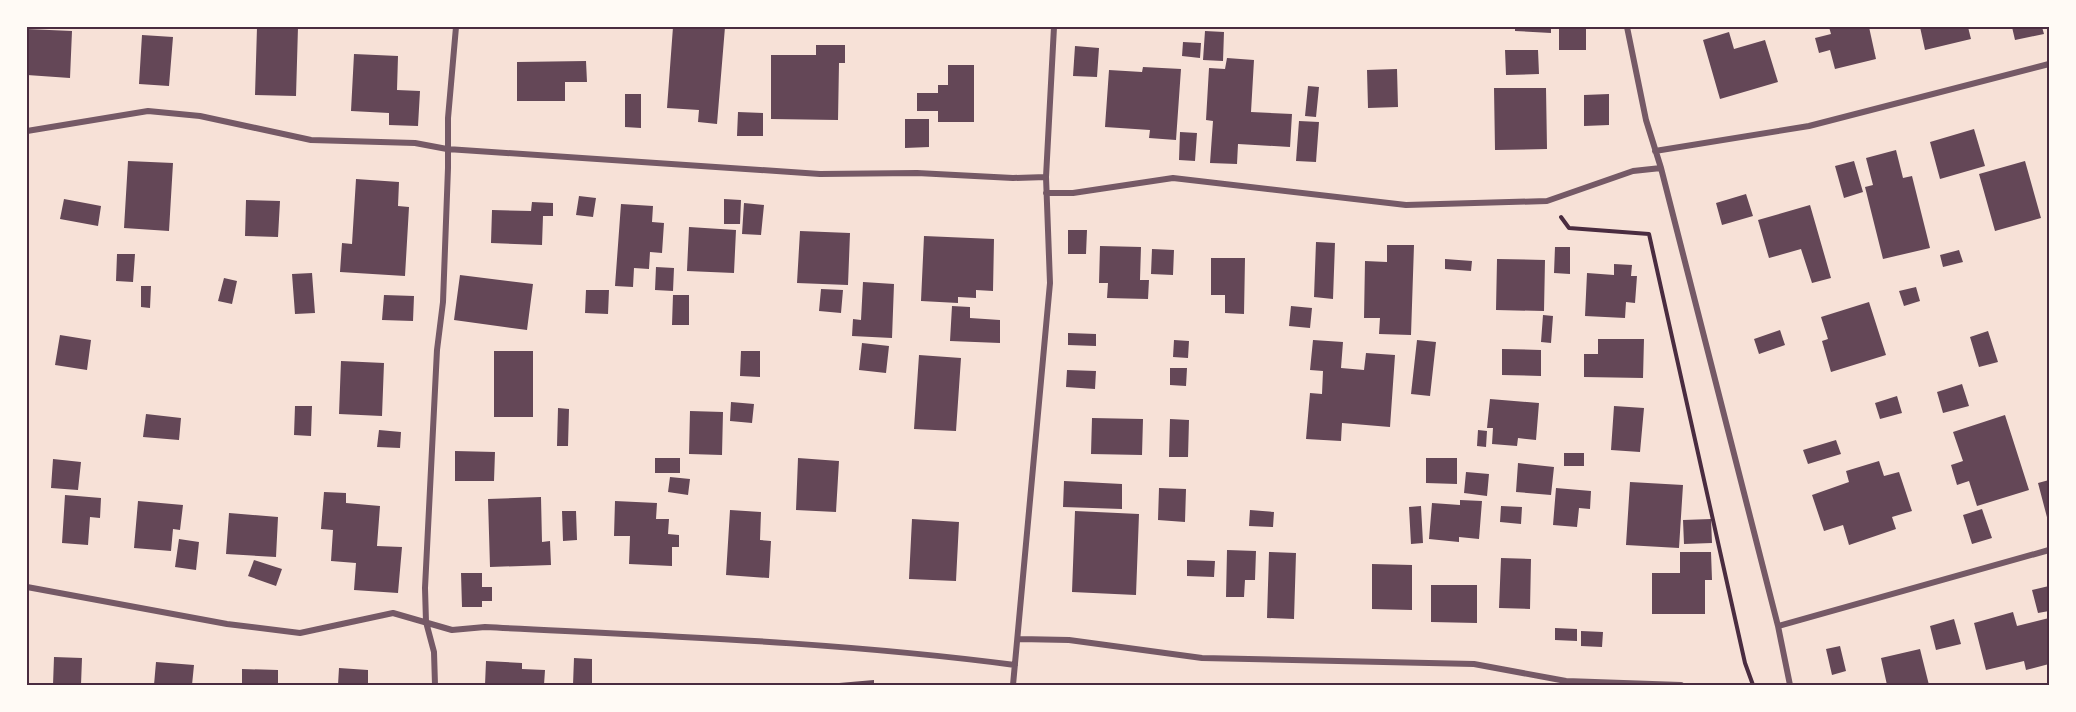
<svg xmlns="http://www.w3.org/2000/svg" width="2076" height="712" font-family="Overpass,sans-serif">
  <rect width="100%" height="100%" fill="#f7e1d7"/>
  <path fill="#644757" d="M257,27H298L296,96L255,95Z
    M673,27H725L717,124L698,122L699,110L667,108Z
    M1515,27H1551V33L1515,31Z
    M1829,27H1869L1876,59L1835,69L1830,50L1819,53L1815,38L1831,34Z
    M1920,27H1968L1971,39L1925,50Z
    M2012,27H2042L2044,34L2015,40Z
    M27,29L72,31L70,78L27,75Z
    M1559,29H1586V50H1559Z
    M1205,31L1224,32L1223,61L1203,60Z
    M1729,32L1734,49L1765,40L1778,82L1720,99L1703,40Z
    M142,35L173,37L169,86L139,84Z
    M1183,42L1201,43L1200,58L1182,56Z
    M816,45H845V63H839L838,120L771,119V55H816Z
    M1075,46L1099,48L1097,77L1073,76Z
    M1505,50H1538L1539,74L1506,75Z
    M354,54L398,56L397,90L420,91L418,126L389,125V113L351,111Z
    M1227,58L1254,60L1251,112L1292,114L1290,147L1238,144L1237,164L1210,163L1213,121L1206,120L1209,68L1225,69Z
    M586,61L587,82H565V101H517V62Z
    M948,65H974V122H938V111H917V93H938V85H948Z
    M1143,67L1181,69L1176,140L1149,138L1150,130L1105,127L1109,70L1142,72Z
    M1397,69L1398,107L1368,108L1367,70Z
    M1308,86L1319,87L1316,117L1305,116Z
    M1494,88H1546L1547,149L1495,150Z
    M625,94H641V128L625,127Z
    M1609,94V125L1584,126V95Z
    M738,112L763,113V136H737Z
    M905,119H929V147L905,148Z
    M1299,121L1319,122L1316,162L1296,161Z
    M1974,129L1985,166L1940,179L1930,142Z
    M1180,132L1197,133L1195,161L1179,160Z
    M1896,150L1903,178L1912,176L1930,248L1883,259L1865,187L1873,185L1866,158Z
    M128,161L173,163L169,231L124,228Z
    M1854,161L1863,192L1844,198L1835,166Z
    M2025,161L2041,218L1995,231L1979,174Z
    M356,179L399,182L398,206L409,207L405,276L340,272L342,243L352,244Z
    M1746,194L1753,216L1722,225L1716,203Z
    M579,196L596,198L593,217L576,215Z
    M64,199L101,206L98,226L60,219Z
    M724,199L741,200L740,224H724Z
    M246,200L280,201L278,237L245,236Z
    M532,202L553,203V216H543L542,245L491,243L492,210L531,211Z
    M744,203L764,205L761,235L742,234Z
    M621,204L653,206L652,222L664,223L662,253L650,252L649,269L634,268L633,287L615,286Z
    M1810,205L1831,278L1812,283L1801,249L1769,258L1758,220Z
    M689,227L736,230L734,273L687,271Z
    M1068,230H1087L1086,254H1068Z
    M800,231L850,233L848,285L797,283Z
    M924,236L994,239L993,291L976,290V298L958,297V303L921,301Z
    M1316,242L1335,243L1333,299L1314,297Z
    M1387,245H1414L1411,335L1379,334L1380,318H1364L1365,261L1387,262Z
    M1100,246L1141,247L1140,280H1149L1148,299L1107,298L1108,283H1099Z
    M1555,247H1570V274L1554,273Z
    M1152,249L1174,250L1173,275L1151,274Z
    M1959,250L1963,262L1943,267L1940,255Z
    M117,254H135L133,282L116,281Z
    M1211,258H1245L1244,314L1225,313V295H1211Z
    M1445,259L1472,261L1471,271L1445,269Z
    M1497,259L1545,260L1544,311L1496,310Z
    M1614,264L1632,265L1631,276H1637L1635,303L1626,302L1625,318L1585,316L1587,273L1614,275Z
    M656,267L674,268L673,291L655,290Z
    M312,273L315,313L295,314L292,274Z
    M460,275L533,284L527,330L454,320Z
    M224,278L237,281L232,304L218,301Z
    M863,282L894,284L892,338L852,336L853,319L861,320Z
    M141,286H151L150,308L141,307Z
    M1916,287L1920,301L1904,306L1899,291Z
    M821,289L843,290L841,313L819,311Z
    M586,290H609L608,314L585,313Z
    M384,295L414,296L413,321L382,320Z
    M673,295H689V325H672Z
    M1869,302L1886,355L1831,372L1822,341L1828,339L1821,317Z
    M952,306L970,307V318L1000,320V343L950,341Z
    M1291,306L1312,308L1310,328L1289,326Z
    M1543,315L1553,316L1551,343L1541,342Z
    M1780,330L1785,345L1759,354L1754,339Z
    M1988,331L1998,362L1979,367L1970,337Z
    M1068,333L1096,334V346L1068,345Z
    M60,335L91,340L87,370L55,365Z
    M1598,339H1644L1643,378L1584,377V354H1598Z
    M1174,340L1189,341L1188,358L1173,357Z
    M1313,340L1343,342L1341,368L1364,370L1366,353L1395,355L1390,427L1342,423L1341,441L1306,439L1310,393L1322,394L1323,371L1310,370Z
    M1417,340L1436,342L1430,396L1411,394Z
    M862,343L889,346L886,373L859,370Z
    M1502,349L1541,350V376L1502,375Z
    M494,351H533V417H494Z
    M741,351H760V377L740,376Z
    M919,355L961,358L956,431L914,429Z
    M341,361L384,363L382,416L339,414Z
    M1170,368H1187L1186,386L1170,385Z
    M1067,370L1096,371L1095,389L1066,387Z
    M1962,384L1969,406L1943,413L1937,392Z
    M1897,396L1902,413L1880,419L1875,403Z
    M1490,399L1539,403L1536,440L1518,438L1517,446L1492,444L1493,428H1487Z
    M731,402L754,404L752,423L730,421Z
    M295,406H312L311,436L294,435Z
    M1614,406L1644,408L1640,452L1611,450Z
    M558,408L569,409L568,446H557Z
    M690,411L723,412L722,455L689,454Z
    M146,414L181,418L179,440L143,437Z
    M2005,415L2029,490L1977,506L1969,481L1957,485L1951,465L1963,461L1953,432Z
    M1092,418L1143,419L1142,455L1091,454Z
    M1170,419L1189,420L1188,457H1169Z
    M379,430L401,432L400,448L377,447Z
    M1478,430L1487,431L1486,447L1477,446Z
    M1836,440L1841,454L1808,464L1803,450Z
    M455,451L495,452L494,481H455Z
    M1564,453H1584V466H1564Z
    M655,458H680V473H655Z
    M798,458L839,461L836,512L796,510Z
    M1426,458H1457V484L1426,483Z
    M53,459L81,462L78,490L51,488Z
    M1879,461L1884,476L1899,472L1912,511L1892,517L1896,529L1849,545L1843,525L1824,531L1812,495L1849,482L1846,471Z
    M1518,463L1554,467L1551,495L1516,492Z
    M1466,472L1489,474L1487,496L1464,493Z
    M670,477L690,479L688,495L668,492Z
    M2049,480V521H2048L2038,483Z
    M1064,481L1122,484V509L1063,507Z
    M1630,482L1683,485L1679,548L1626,545Z
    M1159,488L1186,489L1185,522L1158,520Z
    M1556,488L1591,491L1590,509L1579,508L1577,527L1553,525Z
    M324,492L346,493V503L380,506L377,546L402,547L398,593L354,590L356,563L331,561L333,530L321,529Z
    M65,495L101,498L100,518L90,517L88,545L62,543Z
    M541,497L542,542L550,541L551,565L490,567L488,499Z
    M1460,500L1482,501L1479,539L1459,537V542L1429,539L1432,503L1460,505Z
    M138,501L183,505L180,530L173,529L171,551L134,548Z
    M615,501L657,503L656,519H669L668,534L679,535V547H672V566L629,564L630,536H614Z
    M1421,506L1423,543L1411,544L1409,507Z
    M1501,506L1522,507L1521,524L1500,522Z
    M1982,509L1992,538L1972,544L1963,515Z
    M730,510L761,512L760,540L771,541L769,578L726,575Z
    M1250,510L1274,512L1273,527L1249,526Z
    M562,511H576L577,540L563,541Z
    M1075,511L1139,514L1136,595L1072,592Z
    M229,513L278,517L276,557L226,554Z
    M912,519L959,522L956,581L909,579Z
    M1711,519L1712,543L1684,544L1683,520Z
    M179,539L199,542L196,570L175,567Z
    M1227,550L1256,551L1255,580H1245L1244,597H1226Z
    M1269,552L1296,553L1294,619L1267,618Z
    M1680,552H1711L1712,580H1705V614H1652V573H1680Z
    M1501,558L1531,559L1530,609L1499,608Z
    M254,560L282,569L276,586L248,576Z
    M1187,560L1215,561L1214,577L1187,576Z
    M1372,564L1412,565V610L1372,609Z
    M461,573H482V587H492V601H482V607H462Z
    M1431,585H1477V623L1431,622Z
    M2049,586V611L2038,613L2032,590Z
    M2013,612L2017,626L2049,618V664L2026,670L2024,661L1986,670L1974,623Z
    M1954,619L1961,644L1936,650L1930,626Z
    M1555,628L1577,629V641L1555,640Z
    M1581,631L1603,632L1602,647L1581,646Z
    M1840,646L1846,671L1832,675L1826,649Z
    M1920,649L1929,685H1887L1881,658Z
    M54,657L82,658L81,685H53Z
    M574,658L592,659V685H573Z
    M486,661L522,663V669L545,670L544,685H485Z
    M156,662L194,665L192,685H154Z
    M339,668L368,670V685H338Z
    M242,669L278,670V685H242Z
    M874,680V685H839V683Z"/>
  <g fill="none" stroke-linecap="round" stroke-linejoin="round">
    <path stroke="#4a2c40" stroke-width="4" d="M1561,217L1569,228L1649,234L1745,663L1753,685"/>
    <path stroke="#755966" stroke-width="6" d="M1627,27L1646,120L1661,168L1778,626L1790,685
      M27,131L148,111L200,116L311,140L415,143L447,149L820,174L917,173L1013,178L1046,177
      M1655,151L1809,126L2049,64
      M1046,193H1073L1173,178L1406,205L1547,201L1633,171L1661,168
      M27,587L227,624L300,633L393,613L452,630L485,627C662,636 840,642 1015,665
      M1778,626L2049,550
      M1019,639L1069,640L1202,658L1474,664L1566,681L1681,685
      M435,685L434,652L426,622L425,588L437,350L443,302L448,168V118L456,27
      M1013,685L1050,283L1046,177L1054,27"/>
  </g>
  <rect width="2076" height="712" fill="none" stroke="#fffaf5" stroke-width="57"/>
  <rect x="28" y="28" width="2020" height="656" fill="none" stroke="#4a2c40" stroke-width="2"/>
</svg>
